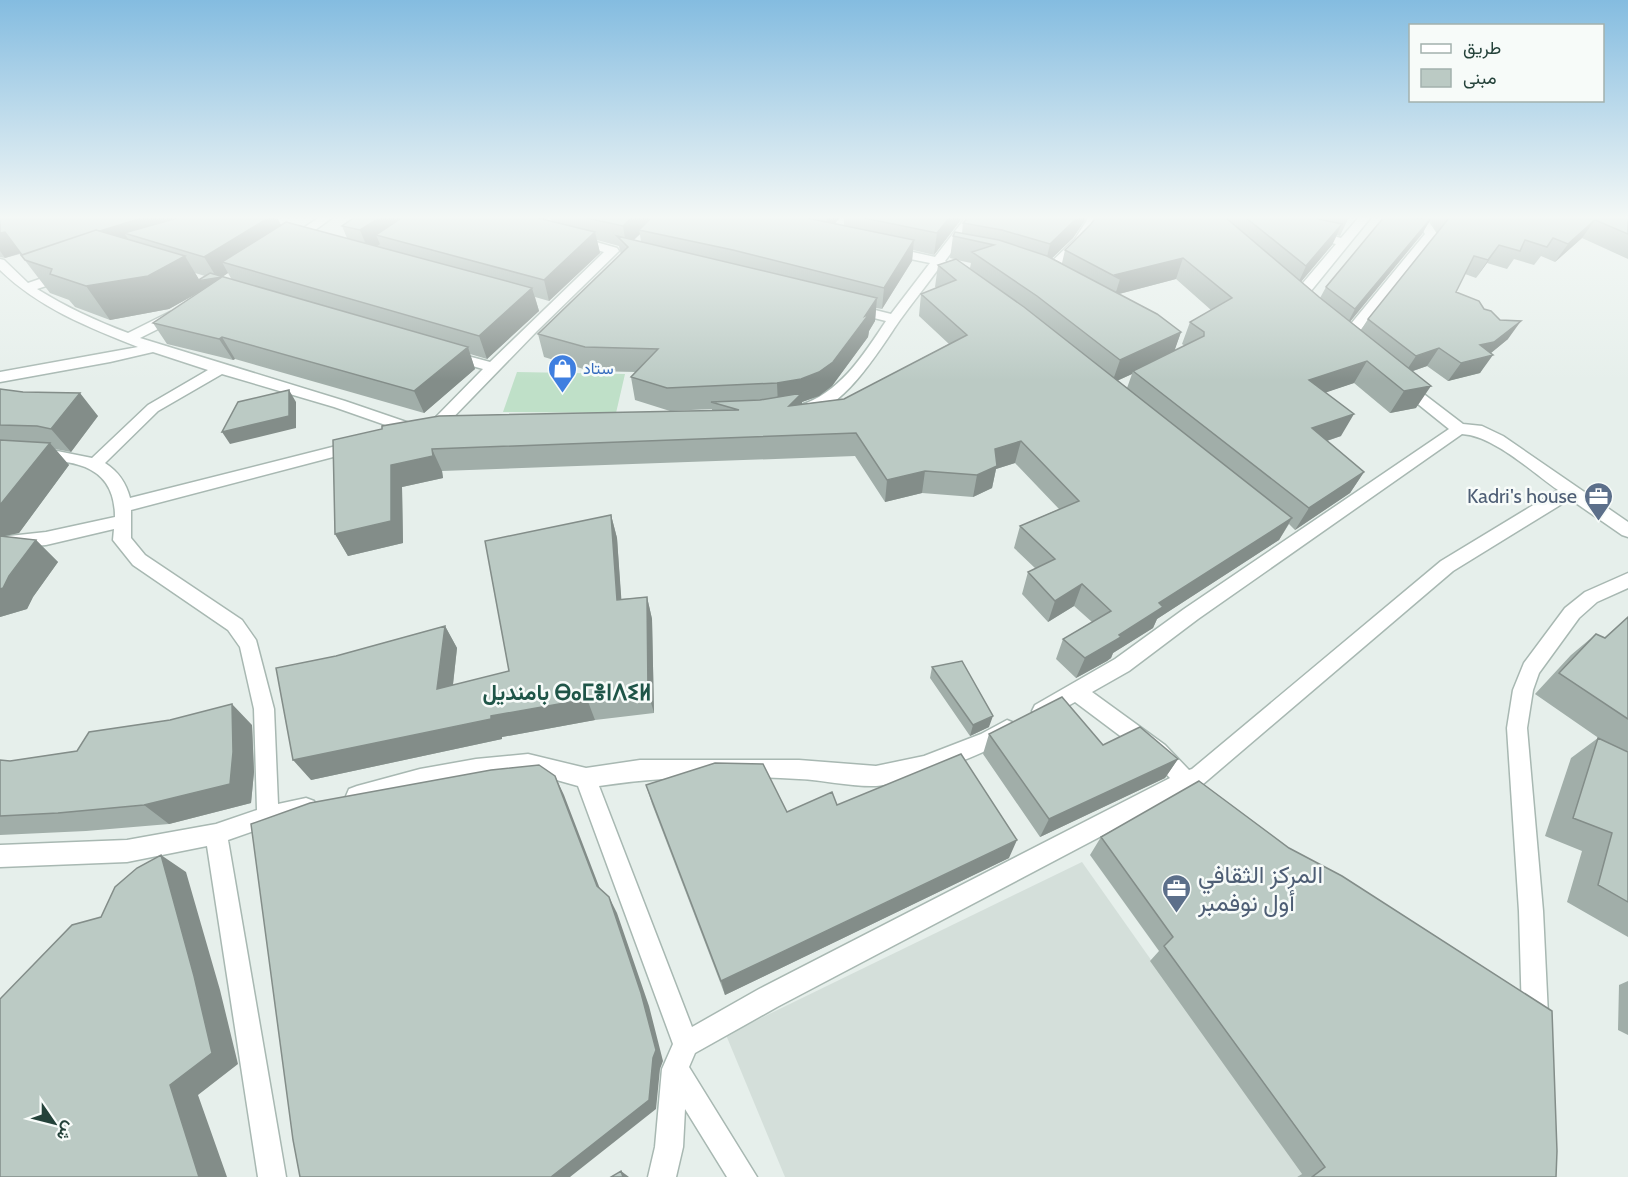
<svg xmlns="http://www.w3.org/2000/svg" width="1628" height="1177" font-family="Cabin,Vazirmatn,'Noto Sans Tifinagh',sans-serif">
  <rect width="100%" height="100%" fill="#e6efeb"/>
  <path fill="#d4dfda" d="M1082,862L1302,1174L1297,1177H785L726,1035Z"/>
  <path fill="#bfe0c8" d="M517,372L625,374L616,413L503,412Z"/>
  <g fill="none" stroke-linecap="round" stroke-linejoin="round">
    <defs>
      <path id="street" d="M320,217H333L296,244H288V238Z
        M966,217H978L945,261L966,275L967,278L966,281H956L939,268C926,286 912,303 900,320C881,347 837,423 798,412L795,409L798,406C839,394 863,356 886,321L846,311L844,308L846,305L851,304L891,314L930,263L886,254L884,251L886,248L890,247L935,257Z
        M1089,217H1101L1084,244L1053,276H1043L1042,273L1043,270L1075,239Z
        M1359,217H1371L1302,302H1292L1290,299L1292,296L1336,244L1307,237V231L1311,230L1341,238Z
        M1414,217H1426L1437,234L1351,342H1341L1339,339L1341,336L1425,234Z
        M575,236L617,248L619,251L537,331L440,431L417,436L334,407L222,374L158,411L105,463C119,472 126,483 130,498L356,441L362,442L364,446L362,450L356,451L131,510V538L145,555L242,620L256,640L274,709L278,804L306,798L314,801L317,808L314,815L268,826L228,840L286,1177H258L207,846L127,862L0,867V845L127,840L216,824L257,810L254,709L240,647L228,630L133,565L113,540L114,529L46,545L0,549V537L46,532L115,517C115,451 49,461 0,459V449L57,451L92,458L148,405L208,370L153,352L110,362L0,382V372L138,347C88,327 39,308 0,270V259L4,260L28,283L60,272H70L71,275L70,278L37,289C66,307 96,321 128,333L170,312H180L182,315L180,318L140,338L345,401L421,427L430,423L483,369L444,358L442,355L444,352L449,351L490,362L604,252L571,243V237Z
        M1403,380L1408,382L1463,424L1482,426L1503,436L1628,522V537L1622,535L1570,499L1453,571L1202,785L1200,794L1192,797L1183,793L777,1007L695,1053L689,1067L757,1177H727L685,1109L683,1147L676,1177H648L655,1147L662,1069L673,1044L578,786L528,772L476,777L420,789L357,806L349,803L346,796L349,789L357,786L420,769L476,759L528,754L586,768L640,760H799L876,766L924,756L981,734L1007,720L1014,723L1017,729C1007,750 901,784 876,786C851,787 824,780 799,779C733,775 664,776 599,786L692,1027L759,989L1170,778L1151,759L1075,702L1042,720L1035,717L1032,711L1035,705L1115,659L1184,609L1449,429L1398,388L1396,385ZM1462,434C1494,436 1532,472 1558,490L1441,561L1192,769L1189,770L1165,745L1092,692L1129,671L1198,619Z
        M1628,573V588L1597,602L1579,618L1539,673L1533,690L1527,728L1543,911L1548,1015L1544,1024L1535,1028L1526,1024L1522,1015L1519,911L1507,728L1513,690L1524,663L1565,608L1585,592Z"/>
    </defs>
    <use href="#street" stroke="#a8b8b2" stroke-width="3"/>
    <use href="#street" fill="#fff" fill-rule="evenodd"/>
  </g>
  <path fill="#a1aea9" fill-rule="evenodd" d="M0,217H277L281,225L347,238L342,226L355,217H548L545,219L552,221L551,217H841L835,223L844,225V217H963L934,255L913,250L912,261L882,309L876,308L875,321L869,331L868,337L832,386L819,396L802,402V404L844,399L949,344L919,316L921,294L937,288L935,287L938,265L954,259L950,258L953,236L962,233L963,223L968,217H1087L1073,238L1052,258L1062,263L1065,250L1091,224L1096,217H1349L1340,236L1337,235L1332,245L1301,281L1320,298L1326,287L1384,217H1628V259L1582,238L1555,262L1541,256L1534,265L1514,259L1507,269L1487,263L1476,278L1465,274L1456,292L1484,309L1508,339L1491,353L1480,373L1448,381L1427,366L1413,371L1416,408L1390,413L1354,383L1326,392L1341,436L1327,441L1364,472L1350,493L1295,530L1289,524L1279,540L1157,619L1153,628L1113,653L1111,658L1107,661L1076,678L1056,659L1063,639L1092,622L1074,606L1048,622L1022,594L1028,572L1036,569L1014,548L1020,526L1059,509L1015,463L996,469L992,488L973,497L922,493L885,502L855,456L442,471L443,478L402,487L403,543L348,556L335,534L333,440L712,410V409L670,411L635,400L631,377L636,372L590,371L544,357L538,334L621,255L619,246L597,240L600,253L549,301L535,297L539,311L487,359L470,354L475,369L424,413L235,359L233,360L167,344L153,323L203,290L169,309L110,320L75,307L69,300L50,293L20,254L5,258L0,257ZM1430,220L1437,233L1368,319L1361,330L1350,321L1422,234ZM640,234L641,242L634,240ZM957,260L971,263L970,268ZM195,273L205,276L199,280ZM228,273L232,280L222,277ZM1176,279L1211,310L1190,322L1182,344L1185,346L1174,351L1181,332L1119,294ZM1132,374L1127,388L1118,381L1119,380Z
    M0,389L98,416L71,452L55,449L69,465L19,533L1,536L36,540L58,562L33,597L27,609L0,617Z
    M611,515L617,538L621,599L647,597L652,619L654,713L595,720L502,737V739L311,780L336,656L445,626L457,648L453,685L509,671Z
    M1628,617V937L1567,902L1582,851L1545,836L1571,758L1598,738L1600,739L1535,694L1571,655L1596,634L1604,638Z
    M932,667L989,727L970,736L930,678Z
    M252,725L254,772L251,803L169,824L86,831L0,835V760L10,761L77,751Z
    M989,734L1103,745L1178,759L1165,778L1040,837L983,754Z
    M646,785L787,812L837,805L1009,858L725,995L652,804Z
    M1101,837L1556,1177H1297L1302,1174L1150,961L1159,951L1090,855Z
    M1628,981V1035L1618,1030L1619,985Z"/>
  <path fill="#838d89" d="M145,217H225L124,233L133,246L52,269L22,255Z
    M270,217H277L286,236L222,262L228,273L203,290L169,309L110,320L86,286L185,256L200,281L217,278L204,257Z
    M381,217H421L376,235L380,244L369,252L360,230Z
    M535,217H548L537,226Z
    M632,217H657L639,230L640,234L627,246L626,245L623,226Z
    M827,217H841L827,232Z
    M950,217H963L934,255L937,233Z
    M1078,217H1087L1073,238L1045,265L1050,244Z
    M1432,217L1422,234L1345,328L1355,309Z
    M1595,220L1582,238L1555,262L1568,244Z
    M1342,224L1332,245L1296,288L1306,266Z
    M5,232L21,253L5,258L0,251V233Z
    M595,232L600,253L549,301L544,280Z
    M914,240L912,261L882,309L884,288Z
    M1499,245L1487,263L1476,278L1488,260Z
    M1183,258L1176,279L1115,295L1120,279L1114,275Z
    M532,288L539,311L487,359L479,336Z
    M877,298L875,321L869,331L868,337L832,386L819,396L802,402V416L778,406L777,383L865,316Z
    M1521,321L1508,339L1486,357L1493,355L1480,373L1448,381L1461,363L1480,345Z
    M1181,332L1173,355L1133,371L1132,374L1112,383L1120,360Z
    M222,337L235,359L233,360L219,339Z
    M468,347L475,369L424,413L414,391Z
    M1439,348L1427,366L1404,374L1416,356Z
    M1367,361L1354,383L1298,402L1309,380Z
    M1431,386L1416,408L1390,413L1404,391Z
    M289,390L296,402V428L230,444L222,432Z
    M80,393L98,416L71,452L51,429Z
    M1354,414L1341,436L1299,450L1312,428Z
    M1021,441L1015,463L996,469L992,488L973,497L977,475L995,449Z
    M50,443L69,465L19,533L0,537V505Z
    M432,449L442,471L443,478L402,487L403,543L348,556L335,534L391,465Z
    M925,471L922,493L885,502L887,480Z
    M1364,472L1350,493L1295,530L1309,508Z
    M611,515L617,538L623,622L617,600Z
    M1292,518L1279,540L1157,619L1153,628L1113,653L1111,658L1107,661L1076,678L1085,658L1159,603Z
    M36,540L58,562L33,597L27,609L0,617V589Z
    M1082,584L1074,606L1048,622L1055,601Z
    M647,597L652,619L654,713L648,692Z
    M445,626L457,648L450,710L437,689Z
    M587,699L595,720L502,737V739L311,780L293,760L491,716Z
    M232,704L252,725L254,772L251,803L169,824L144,805Z
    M993,716L989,727L970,736L973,725Z
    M1178,759L1165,778L1040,837L1049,819Z
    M555,776L564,795L605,902L597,886Z
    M1017,840L1009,858L725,995L721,981Z
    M161,855L186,872L220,990L238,1064L198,1095L227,1177H199L170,1085Z
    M609,897L617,913L649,1006L663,1061L660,1069L656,1109L570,1177H551Z
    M621,1171L629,1177H623Z"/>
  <path fill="#bbcac4" stroke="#838d89" stroke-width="1.5" d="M0,217H145L100,231L96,230L22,255L5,232L0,233Z
    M181,217H270L204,257L124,233Z
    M355,217H381L360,230L342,226Z
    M403,217H534L595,232L544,280L376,235Z
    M582,217H632L623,226Z
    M652,217H802L914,240L884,288L733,250L639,230Z
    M859,217H950L937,233Z
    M968,217H1078L1050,244L1002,230L963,223Z
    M1096,217H1225L1319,297L1431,386L1404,391L1367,361L1309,380L1354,414L1312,428L1364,472L1309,508L1133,371L1204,336V332L1190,322L1232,298L1183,258L1114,275L1120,279L1065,250L1091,224Z
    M1245,217H1309L1342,224L1306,266Z
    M1384,217H1410L1422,219L1420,217H1432L1355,309L1326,287Z
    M1449,217H1628V234L1595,220L1568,244L1553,238L1547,247L1525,240L1520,251L1499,245L1488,260L1474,256L1456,292L1479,301L1484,309L1491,311L1500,320L1521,321L1494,342L1480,345L1493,355L1461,363L1439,348L1416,356L1368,319L1449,218Z
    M286,222L532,288L479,336L222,262Z
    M96,230L185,256L148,276L86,286L50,274L52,269L25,260L21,255Z
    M955,232L999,240L1047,256L1157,314L1181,332L1120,360L1037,296L972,252L994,245L953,236Z
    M617,236L877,298L865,316L869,314L833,362L819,372L801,379L777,383L667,388L631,377L658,349L585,347L538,334L628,247Z
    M956,259L1024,307L1292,518L1159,603L1163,607L1119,635L1121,637L1116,640L1085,658L1063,639L1111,611L1082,584L1055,601L1028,572L1055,559L1020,526L1079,501L1021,441L995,449L997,466L977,475L925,471L887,480L856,433L432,449L433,456L391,465V521L335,534L333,440L382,429V426L439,416L739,410L711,402L760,400L802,393L789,406L844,399L967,335L921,294L956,280L938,265Z
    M210,273L468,347L414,391L222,337L219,339L153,323L222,277L197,281Z
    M0,389L23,392L80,393L51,429L37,426L0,425Z
    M289,390V416L222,432L238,402Z
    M0,440L50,443L0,505Z
    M611,515L617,600L647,597L648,692L587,699L491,716V719L293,760L276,668L336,656L445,626L437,689L509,671L485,541Z
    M0,536L36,540L9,576L3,588L0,589Z
    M1628,617V719L1559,673L1596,634L1605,638Z
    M962,661L993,716L973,725L932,667Z
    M1062,697L1103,745L1140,727L1178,759L1049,819L989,734Z
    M232,704L233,752L230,784L144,805L58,813L0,816V760L10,761L77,751L89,732L170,720Z
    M1598,738L1628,752V902L1598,885L1612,833L1573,818Z
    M961,754L1017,840L721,981L646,785L715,763L763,764L787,812L832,792L837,805Z
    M539,765L555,776L597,886L609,897L641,993L656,1050L653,1058L649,1100L551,1177H300L293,1140L251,824L310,803L491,770Z
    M1199,781L1289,848L1342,876L1552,1011L1557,1151L1556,1177H1312L1325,1167L1164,946L1173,937L1101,837Z
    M161,855L194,976L212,1053L170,1085L199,1177H0V999L72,925L101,917L115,887L137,868Z
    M621,1171L623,1177H611Z"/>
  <linearGradient id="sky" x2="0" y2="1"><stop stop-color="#84bce0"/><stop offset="0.57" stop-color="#f4f8f6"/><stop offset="1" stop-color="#f4f8f6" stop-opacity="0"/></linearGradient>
  <rect width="1628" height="381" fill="url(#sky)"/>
  <defs>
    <symbol id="shop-pin" viewBox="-11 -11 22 30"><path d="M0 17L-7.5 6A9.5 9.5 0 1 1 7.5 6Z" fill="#3f7fe0" stroke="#f7fbf9"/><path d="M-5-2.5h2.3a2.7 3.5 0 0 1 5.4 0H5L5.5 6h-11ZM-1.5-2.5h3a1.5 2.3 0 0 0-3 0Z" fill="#fff"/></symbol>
    <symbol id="office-pin" viewBox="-11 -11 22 30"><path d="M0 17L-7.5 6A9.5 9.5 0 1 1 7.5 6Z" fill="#5c6f8a" stroke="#f7fbf9"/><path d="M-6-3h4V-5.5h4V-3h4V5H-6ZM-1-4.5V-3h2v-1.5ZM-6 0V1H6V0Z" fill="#fff"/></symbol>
  </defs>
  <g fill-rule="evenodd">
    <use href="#shop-pin" x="546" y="352" width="33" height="45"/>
    <use href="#office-pin" x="1582" y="480" width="33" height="45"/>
    <use href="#office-pin" x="1160" y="872" width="33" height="45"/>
  </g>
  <g text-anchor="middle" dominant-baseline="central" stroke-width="5" stroke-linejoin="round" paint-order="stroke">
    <g font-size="16" fill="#366cbe" stroke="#f7fbf9" text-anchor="start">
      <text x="583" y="368">ستاد</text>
    </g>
    <g font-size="20" fill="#4e5e75" stroke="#f7fbf9" text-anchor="end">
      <text x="1577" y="496">Kadri's house</text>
    </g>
    <g font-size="22" font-weight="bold" fill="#1f5548" stroke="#f7fbf9">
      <text x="567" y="692">بامنديل ⴱⴰⵎⴻⵏⴷⵉⵍ</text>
    </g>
    <g font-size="24" fill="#4e5e75" stroke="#f7fbf9" text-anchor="start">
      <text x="1198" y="874">المركز الثقافي<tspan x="1198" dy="28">أول نوفمبر</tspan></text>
    </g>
  </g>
  <rect x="1409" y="24" width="195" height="78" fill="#f7fbf9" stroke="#a3b1ad" stroke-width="1.5"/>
  <rect x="1421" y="44" width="30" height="9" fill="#ffffff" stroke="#a3b1ad" stroke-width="1.5"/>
  <text x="1463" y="54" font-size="18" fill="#24423a">طريق</text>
  <rect x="1421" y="69" width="30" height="18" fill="#bbcac4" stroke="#a3b1ad" stroke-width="1.5"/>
  <text x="1463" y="84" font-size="18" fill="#24423a">مبنى</text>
  <g transform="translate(54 1123) rotate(125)" stroke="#f7fbf9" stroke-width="4.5" paint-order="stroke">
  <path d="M0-4.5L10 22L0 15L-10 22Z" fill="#24423a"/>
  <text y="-9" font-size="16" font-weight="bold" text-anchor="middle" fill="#24423a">ش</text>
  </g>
</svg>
